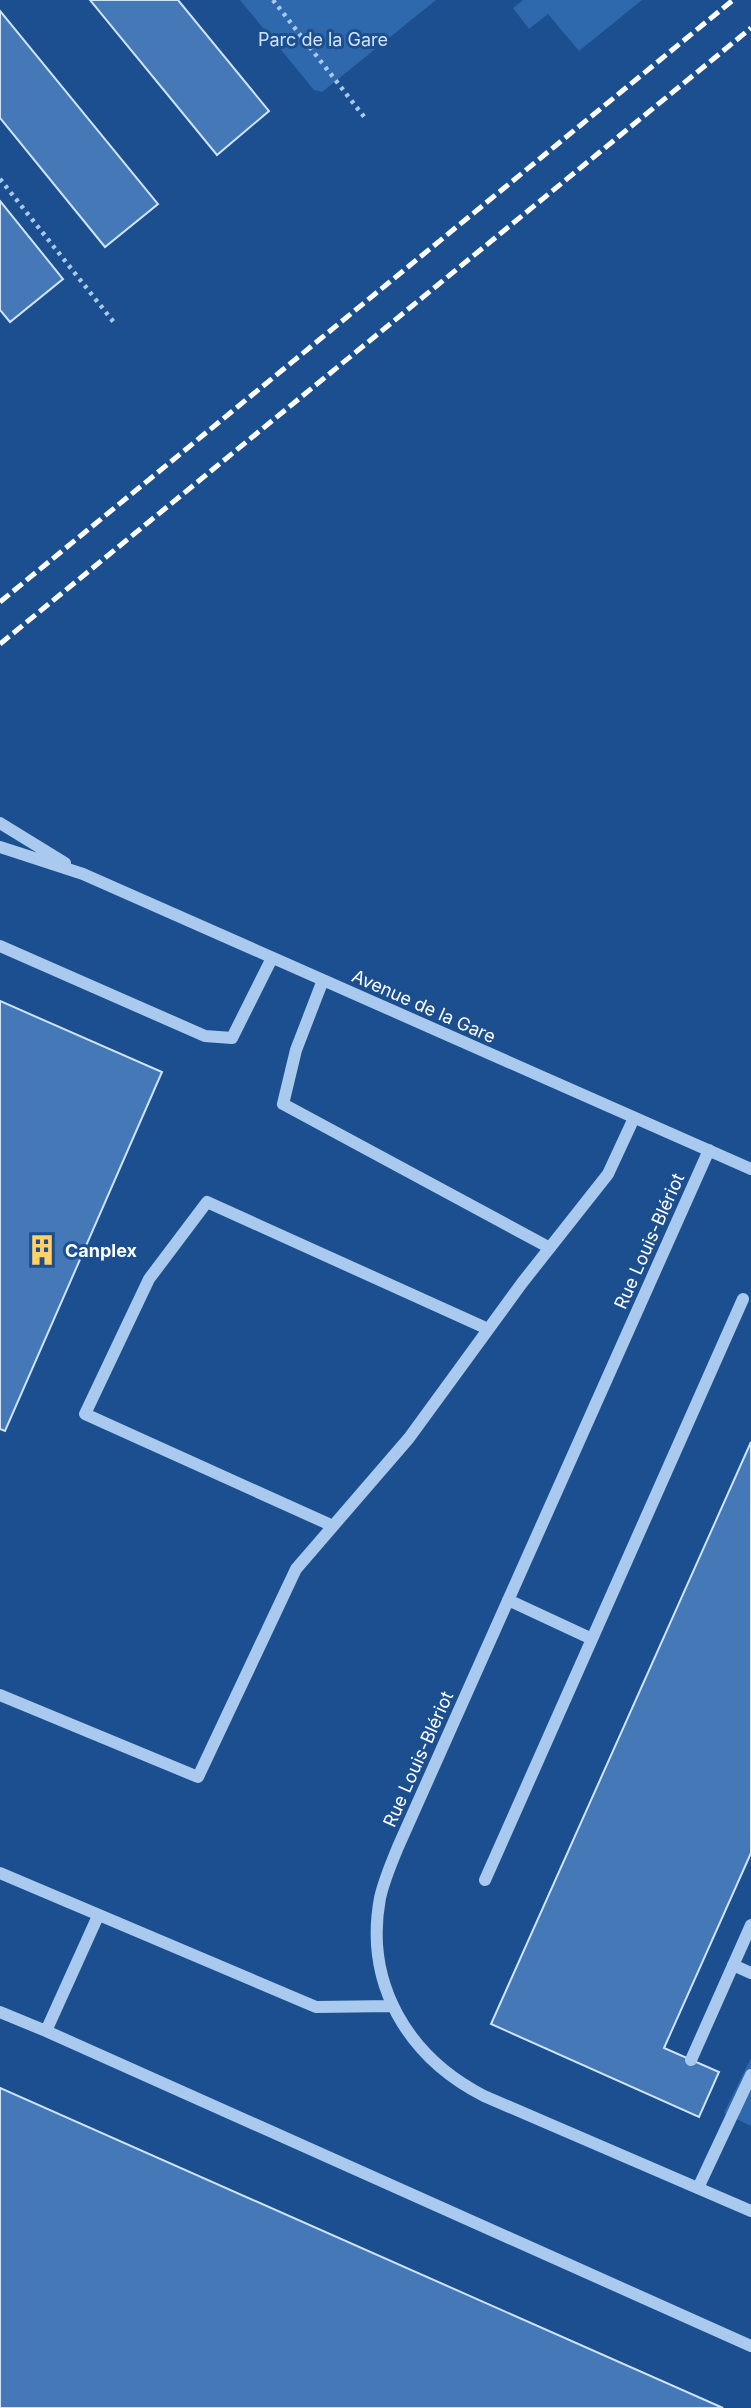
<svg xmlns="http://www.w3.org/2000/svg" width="751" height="2408" font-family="Inter,sans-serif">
  <rect width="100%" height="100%" fill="#1b4f8f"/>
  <path fill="#2e69ad" d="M240,0H436L322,92L314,90Z
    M523,0H642L579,51L548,14L529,29L513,8Z
    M751,2058V2126L724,2113Z"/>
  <path fill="#4478b7" stroke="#cfe3fa" stroke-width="2" d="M90,0H178L269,111L217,155Z
    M0,11L158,204L105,247L0,118Z
    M0,201L63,279L10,322L0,310Z
    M0,1001L162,1072L5,1431L0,1429Z
    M751,1442V1853L664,2048L719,2072L699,2117L491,2024Z
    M0,2088L723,2408H0Z"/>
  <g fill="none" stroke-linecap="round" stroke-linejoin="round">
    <path stroke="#a9c9ee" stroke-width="4.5" stroke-dasharray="3.5 5" stroke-linecap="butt" d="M273,0L365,118
      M0,179L116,325"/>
    <path stroke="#a9c9ee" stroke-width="12" d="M0,823L65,863
      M0,847L83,874L751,1169
      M0,946L205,1036L232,1038L272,958
      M323,980L296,1050L283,1104L550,1248
      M709,1150L398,1847C391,1864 384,1880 380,1898C364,1984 408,2057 484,2096L751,2211
      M333,1526L85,1414L149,1279L207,1202L488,1329
      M508,1600L592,1639
      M0,1695L198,1777L296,1569L409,1438L522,1283L608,1174L634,1118
      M0,1873L316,2007L392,2006
      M485,1880L743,1299
      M98,1916L46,2031L751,2346
      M733,1965L751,1973
      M0,2012L46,2031
      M691,2060L751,1925
      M698,2188L751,2075"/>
    <path stroke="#fff" stroke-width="5" stroke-dasharray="12 5" stroke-linecap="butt" d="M0,602L733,0
      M0,644L751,28"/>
  </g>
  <defs>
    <symbol id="building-bare" viewBox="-9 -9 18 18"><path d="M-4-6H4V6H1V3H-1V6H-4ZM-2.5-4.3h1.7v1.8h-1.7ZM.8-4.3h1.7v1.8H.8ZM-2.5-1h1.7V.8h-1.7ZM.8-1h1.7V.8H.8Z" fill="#ffd166" stroke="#1b4f8f" stroke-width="2.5" paint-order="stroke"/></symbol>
  </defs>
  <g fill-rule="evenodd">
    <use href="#building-bare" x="20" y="1228" width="44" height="44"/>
  </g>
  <g text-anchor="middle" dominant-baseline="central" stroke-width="6" stroke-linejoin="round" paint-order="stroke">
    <g font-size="18" fill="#cfe3fa" stroke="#1b4f8f">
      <text x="323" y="39">Parc de la Gare</text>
    </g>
    <g font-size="18" fill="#fff" stroke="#1b4f8f">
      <text transform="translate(424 1006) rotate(24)">Avenue de la Gare</text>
      <text transform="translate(649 1241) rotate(-66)">Rue Louis-Blériot</text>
      <text transform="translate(418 1759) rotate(-66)">Rue Louis-Blériot</text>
    </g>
    <g font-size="18" font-weight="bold" fill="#fff" stroke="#1b4f8f" text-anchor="start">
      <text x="65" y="1250">Canplex</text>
    </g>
  </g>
</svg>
